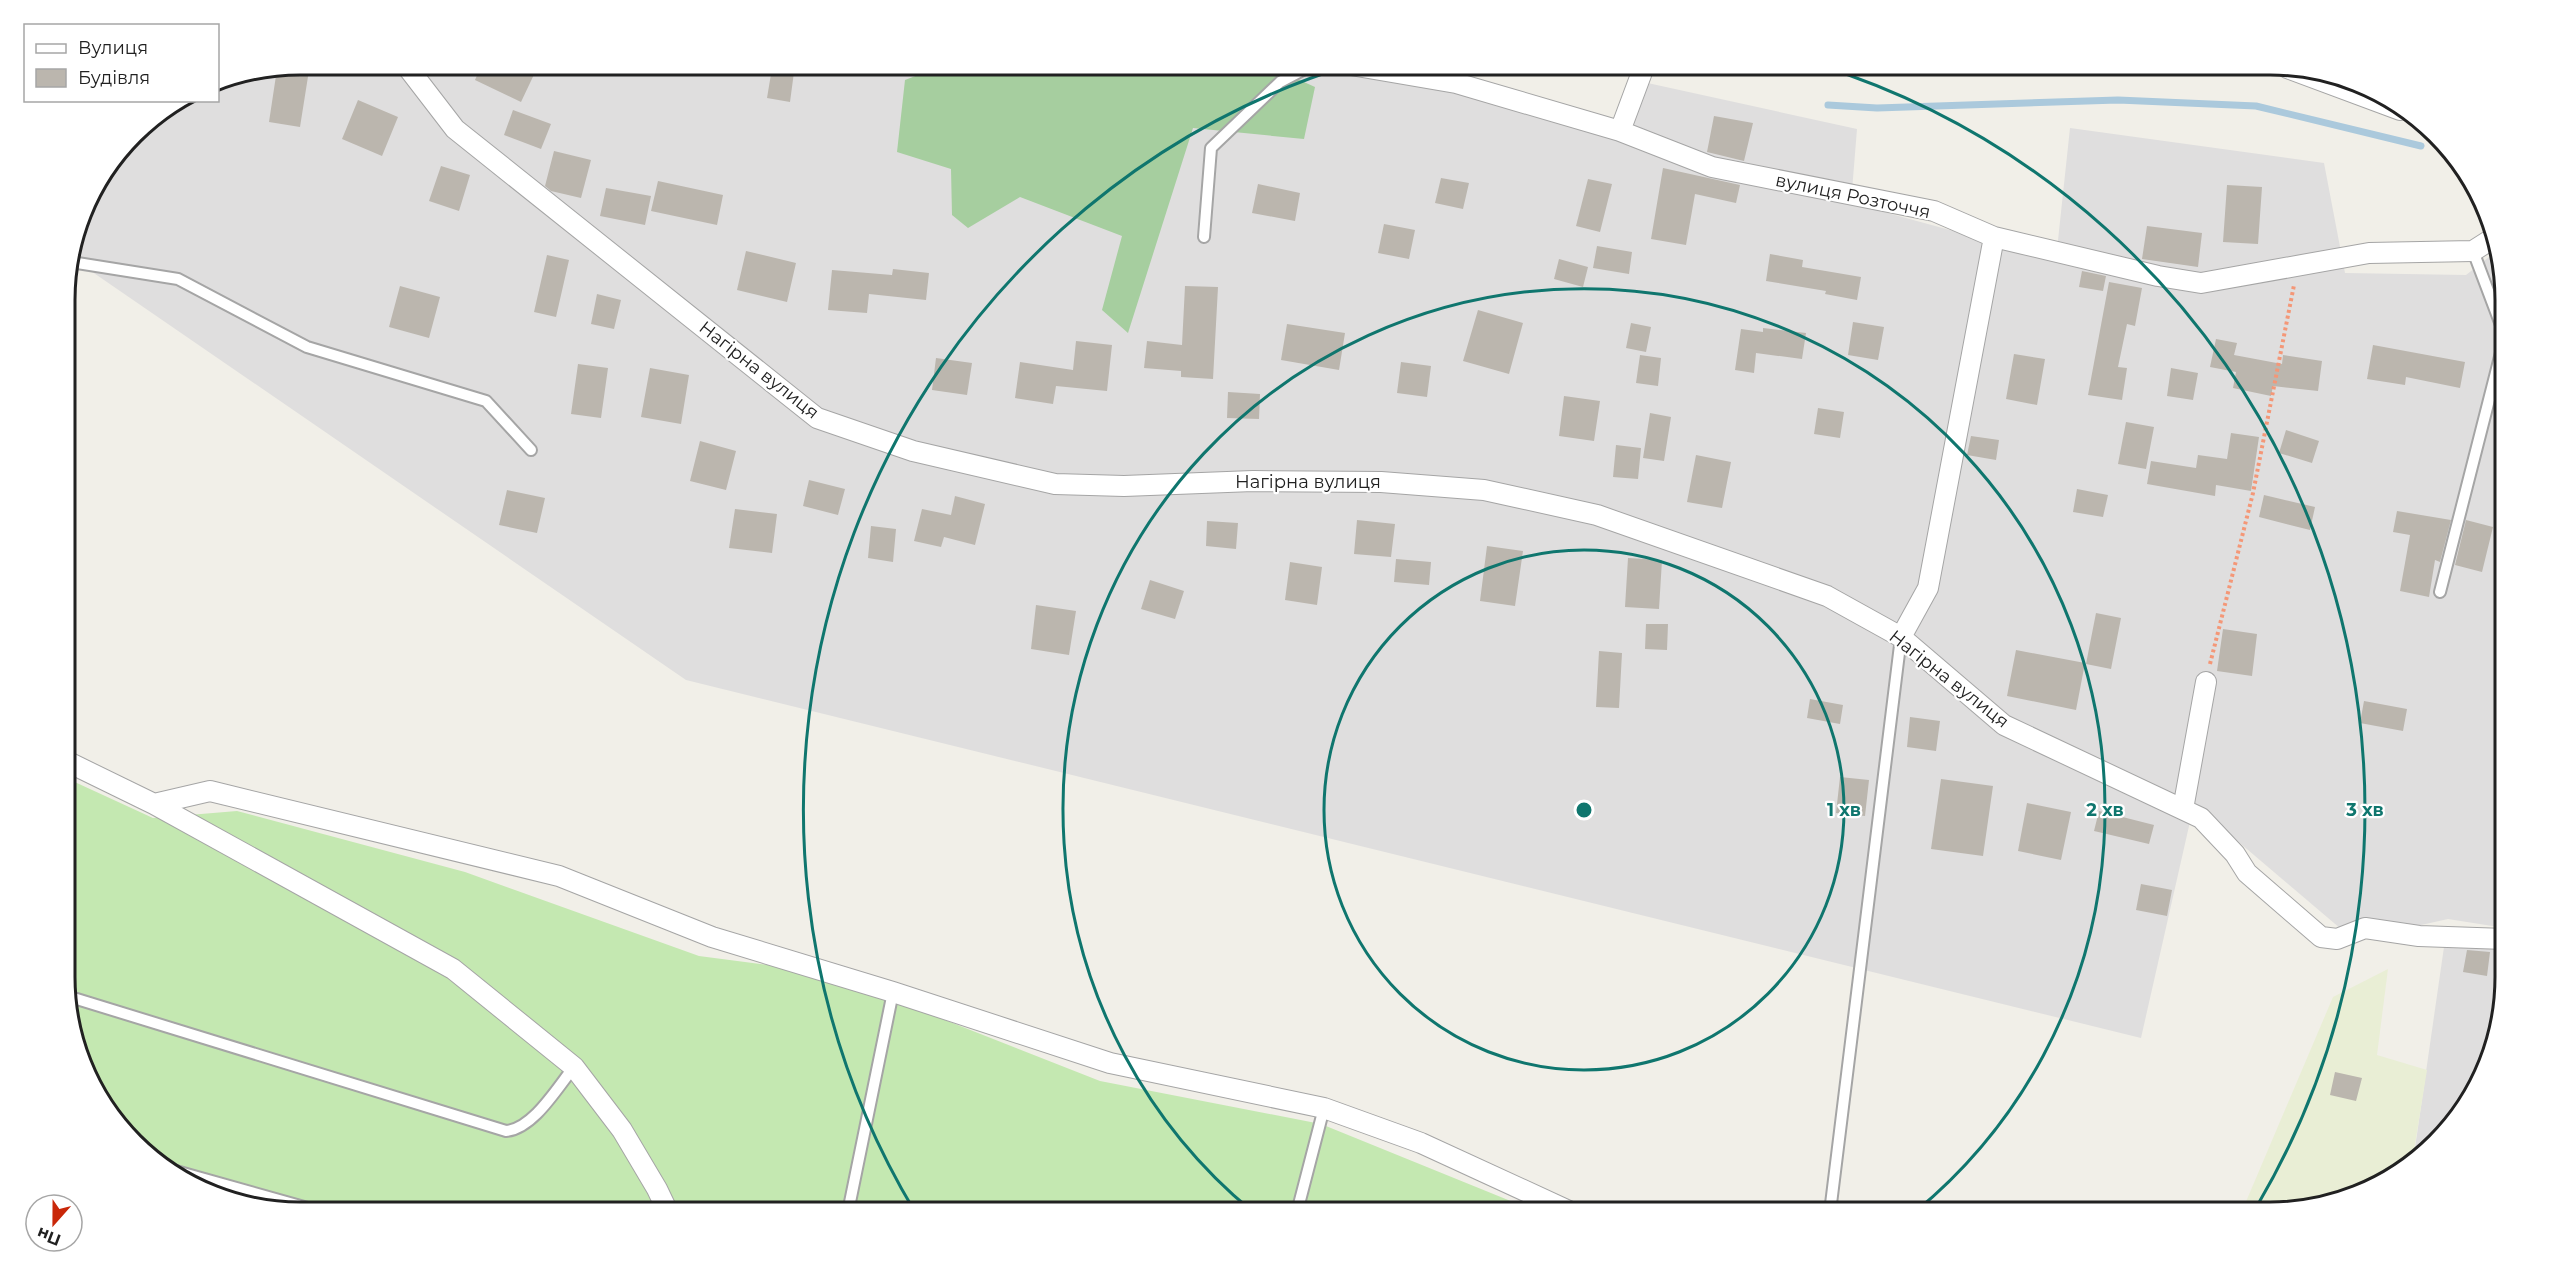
<svg xmlns="http://www.w3.org/2000/svg" width="2570" height="1277" font-family="Montserrat,sans-serif">
  <rect width="100%" height="100%" fill="#f1efe8"/>
  <path fill="#dfdede" d="M300,64L1437,65L1429,82L1619,140L1643,82L1857,129L1851,203L2056,259L2070,128L2324,163L2345,273L2466,275L2498,250L2504,270L2505,928L2448,919L2354,940L2194,804L2141,1038L686,680L72,258L89,196L145,123L181,101L218,100V81Z
    M2444,947L2505,949V977L2481,1081L2447,1132L2413,1162Z"/>
  <path fill="#e9eed5" d="M2388,969L2377,1055L2427,1070L2412,1163L2400,1173L2345,1200L2285,1212L2242,1211L2333,997Z"/>
  <path fill="#c4e8b1" d="M66,778L153,818L237,811L465,872L699,956L823,972L1100,1081L1321,1124L1538,1212H300L196,1188L113,1120L83,1067L67,1008Z"/>
  <path fill="#a6ce9f" d="M944,65H1266L1315,87L1304,139L1193,128L1128,333L1102,310L1122,236L1020,197L968,228L952,215L951,169L897,152L905,80Z"/>
  <g fill="none" stroke-linecap="round" stroke-linejoin="round">
    <path stroke="#abc9dc" stroke-width="7" d="M1828,105L1877,108L2118,100L2256,106L2421,146"/>
  </g>
  <path fill="#bbb6ae" d="M300,64H310L300,127L269,122L277,69Z
    M482,64H539L521,102L475,80Z
    M772,68L794,72L790,102L767,98Z
    M358,100L398,117L382,156L342,139Z
    M513,110L551,124L541,149L504,135Z
    M1714,116L1753,123L1744,161L1707,152Z
    M554,151L591,160L581,198L551,191L545,186Z
    M441,166L470,175L459,211L429,201Z
    M1663,168L1740,185L1736,203L1695,194L1686,245L1651,239Z
    M1441,178L1469,183L1463,209L1435,203Z
    M1588,179L1612,184L1600,232L1576,226Z
    M658,181L723,195L717,225L651,211Z
    M1258,184L1300,193L1295,221L1252,213Z
    M2227,185L2262,187L2258,244L2223,242Z
    M606,188L651,196L645,225L600,216Z
    M1384,224L1415,230L1409,259L1378,253Z
    M2147,226L2202,233L2198,267L2142,259Z
    M1597,246L1632,252L1629,274L1593,268Z
    M746,251L796,263L787,302L737,290Z
    M1770,254L1803,260L1802,267L1861,277L1857,300L1825,294L1826,291L1766,281Z
    M547,255L569,260L556,317L534,312Z
    M1559,259L1588,267L1583,287L1554,279Z
    M893,269L929,273L926,300L869,294L867,313L828,310L832,270L892,275Z
    M2082,271L2106,276L2103,291L2079,287Z
    M2109,282L2142,288L2135,326L2127,324L2118,367L2127,368L2122,400L2088,395Z
    M400,286L440,297L429,338L389,327Z
    M1185,286L1218,287L1213,379L1181,377V371L1144,368L1147,341L1182,345Z
    M597,294L621,300L614,329L591,324Z
    M1478,310L1523,323L1509,374L1463,361Z
    M1853,322L1884,327L1878,360L1848,355Z
    M1631,323L1651,327L1646,352L1626,348Z
    M1287,324L1345,333L1339,370L1281,360Z
    M1763,328L1806,333L1802,359L1756,353L1754,373L1735,370L1741,329L1763,332Z
    M2216,339L2237,343L2234,355L2282,364L2283,355L2322,361L2318,391L2273,386L2271,396L2233,388L2236,372L2210,367Z
    M1076,341L1112,345L1107,391L1056,386L1053,404L1015,398L1020,362L1073,370Z
    M2373,345L2465,362L2460,388L2406,377L2405,385L2367,379Z
    M2014,354L2045,359L2037,405L2006,399Z
    M1640,355L1661,358L1658,386L1636,383Z
    M936,358L972,363L967,395L932,390Z
    M1401,362L1431,366L1427,397L1397,393Z
    M578,364L608,368L601,418L571,414Z
    M650,368L689,375L681,424L641,417Z
    M2171,368L2198,373L2193,400L2167,396Z
    M1228,392L1260,394L1259,419L1227,418Z
    M1564,396L1600,401L1594,441L1559,436Z
    M1818,408L1844,412L1840,438L1814,434Z
    M1650,413L1671,417L1664,461L1643,458Z
    M2126,422L2154,427L2146,469L2118,464Z
    M2286,430L2319,441L2312,463L2279,453Z
    M2231,433L2259,437L2251,491L2216,485L2215,496L2147,484L2151,461L2196,468L2198,455L2227,459Z
    M1971,436L1999,440L1996,460L1967,455Z
    M700,441L736,451L726,490L690,481Z
    M1616,445L1641,448L1638,479L1613,477Z
    M1696,455L1731,462L1722,508L1687,502Z
    M809,480L845,489L838,515L803,506Z
    M2077,489L2108,495L2103,517L2073,512Z
    M507,490L545,498L537,533L499,525Z
    M2264,495L2315,507L2310,530L2259,517Z
    M955,496L985,504L975,545L944,537L941,547L914,541L922,509L951,515Z
    M735,509L777,514L772,553L729,548Z
    M2397,511L2451,520L2440,562L2435,560L2429,597L2400,591L2410,535L2393,532Z
    M1357,520L1395,524L1391,557L1354,554Z
    M2466,520L2493,527L2482,572L2455,565Z
    M1207,521L1238,523L1236,549L1206,546Z
    M871,526L896,529L893,562L868,558Z
    M1487,546L1523,551L1515,606L1480,601Z
    M1628,558L1662,560L1659,609L1625,607Z
    M1396,559L1431,562L1429,585L1394,582Z
    M1290,562L1322,567L1317,605L1285,600Z
    M1150,580L1184,591L1175,619L1141,609Z
    M1036,605L1076,611L1069,655L1031,649Z
    M2096,613L2121,618L2111,669L2086,664Z
    M1646,624H1668L1667,650L1645,649Z
    M2223,629L2257,634L2252,676L2217,671Z
    M2016,650L2085,663L2076,710L2007,696Z
    M1599,651L1622,653L1619,708L1596,707Z
    M1810,699L1843,705L1840,724L1807,718Z
    M2364,701L2407,709L2403,731L2360,723Z
    M1910,717L1940,721L1936,751L1907,747Z
    M1840,777L1869,780L1865,816L1836,813Z
    M1941,779L1993,786L1983,856L1931,849Z
    M2027,803L2071,812L2061,860L2018,851Z
    M2099,811L2154,825L2149,844L2094,831Z
    M2141,884L2172,890L2167,916L2136,910Z
    M2467,950L2490,952L2487,976L2463,972Z
    M2335,1072L2362,1078L2356,1101L2330,1095Z"/>
  <g fill="none" stroke-linecap="round" stroke-linejoin="round">
    <defs>
      <path id="lane" d="M1204,237L1211,148L1280,82L1314,64
        M2473,251L2504,333
        M71,262L178,279L307,347L486,401L531,450
        M2440,592L2504,341
        M67,996L506,1131C533,1129 557,1088 574,1067
        M176,1171L322,1212
        M848,1212L893,992
        M1297,1212L1324,1108
        M1830,1212L1901,637"/>
      <path id="street" d="M405,64L455,129L817,418L913,451L1055,484L1124,486L1253,481L1381,482L1484,490L1597,515L1827,596L1901,637L2004,725L2201,818L2235,854L2247,873L2321,937L2337,939L2365,928L2419,936L2505,939
        M1345,64L1456,83L1620,131L1712,167L1934,211L1994,237L2158,276L2201,283L2369,253L2473,251L2495,237
        M2287,68L2400,110
        M1620,131L1645,64
        M1901,637L1928,588L1994,237
        M66,761L154,804L453,969L574,1067L622,1130L657,1189L668,1212
        M154,804L210,791L559,876L712,937L893,992L1110,1063L1324,1108L1421,1143L1571,1212
        M2183,809L2206,682"/>
    </defs>
    <use href="#lane" stroke="#a5a5a5" stroke-width="14"/>
    <use href="#street" stroke="#a5a5a5" stroke-width="22"/>
    <path stroke="#f49777" stroke-width="4" stroke-dasharray="3 3" stroke-linecap="butt" d="M1905,64L1906,67
      M2210,664L2253,493L2294,285"/>
    <use href="#lane" stroke="#fff" stroke-width="10"/>
    <use href="#street" stroke="#fff" stroke-width="20"/>
  </g>
  <g fill="none" stroke="#0f766e" stroke-width="3">
    <circle cx="1584" cy="810" r="260"/>
    <path d="M1253 1212A521 521 0 1 1 1915 1212"/>
    <path d="M915 1212A781 781 0 0 1 1349 65M1819 65A781 781 0 0 1 2257 1206"/>
  </g>
  <g text-anchor="middle" dominant-baseline="central" stroke-width="4.5" stroke-linejoin="round" paint-order="stroke">
    <g font-size="18" fill="#212121" stroke="#fff">
      <text transform="translate(1853 196) rotate(12)">вулиця Розточчя</text>
      <text transform="translate(759 370) rotate(38)">Нагірна вулиця</text>
      <text x="1308" y="482">Нагірна вулиця</text>
      <text transform="translate(1949 679) rotate(38)">Нагірна вулиця</text>
    </g>
  </g>
  <path d="M0 0H2570V1277H0ZM300 75H2270A225 225 0 0 1 2495 300V977A225 225 0 0 1 2270 1202H300A225 225 0 0 1 75 977V300A225 225 0 0 1 300 75Z" fill="#fff" fill-rule="evenodd"/>
  <path fill="none" stroke="#212121" stroke-width="3" d="M300 75H2270A225 225 0 0 1 2495 300V977A225 225 0 0 1 2270 1202H300A225 225 0 0 1 75 977V300A225 225 0 0 1 300 75Z"/>
  <circle cx="1584" cy="810" r="9" fill="#0f766e" stroke="#fff" stroke-width="3"/>
  <g font-size="18" text-anchor="middle" font-weight="bold" fill="#0f766e" stroke="#fff" stroke-width="4.5" stroke-linejoin="round" paint-order="stroke">
    <text x="1844" y="816">1 хв</text>
    <text x="2105" y="816">2 хв</text>
    <text x="2365" y="816">3 хв</text>
  </g>
  <rect x="24" y="24" width="195" height="78" fill="#ffffff" stroke="#a6a6a6" stroke-width="1.5"/>
  <rect x="36" y="44" width="30" height="9" fill="#ffffff" stroke="#a6a6a6" stroke-width="1.5"/>
  <text x="78" y="54" font-size="18" fill="#212121">Вулиця</text>
  <rect x="36" y="69" width="30" height="18" fill="#bbb6ae" stroke="#a6a6a6" stroke-width="1.5"/>
  <text x="78" y="84" font-size="18" fill="#212121">Будівля</text>
  <g transform="translate(54 1223) rotate(201)"><circle r="28" fill="#ffffff" stroke="#a6a6a6" stroke-width="1.5"/>
  <path d="M0-4.5L10 22L0 15L-10 22Z" fill="#c92709"/>
  <text y="-9" font-size="16" font-weight="bold" text-anchor="middle" fill="#212121">Пн</text>
  </g>
</svg>
